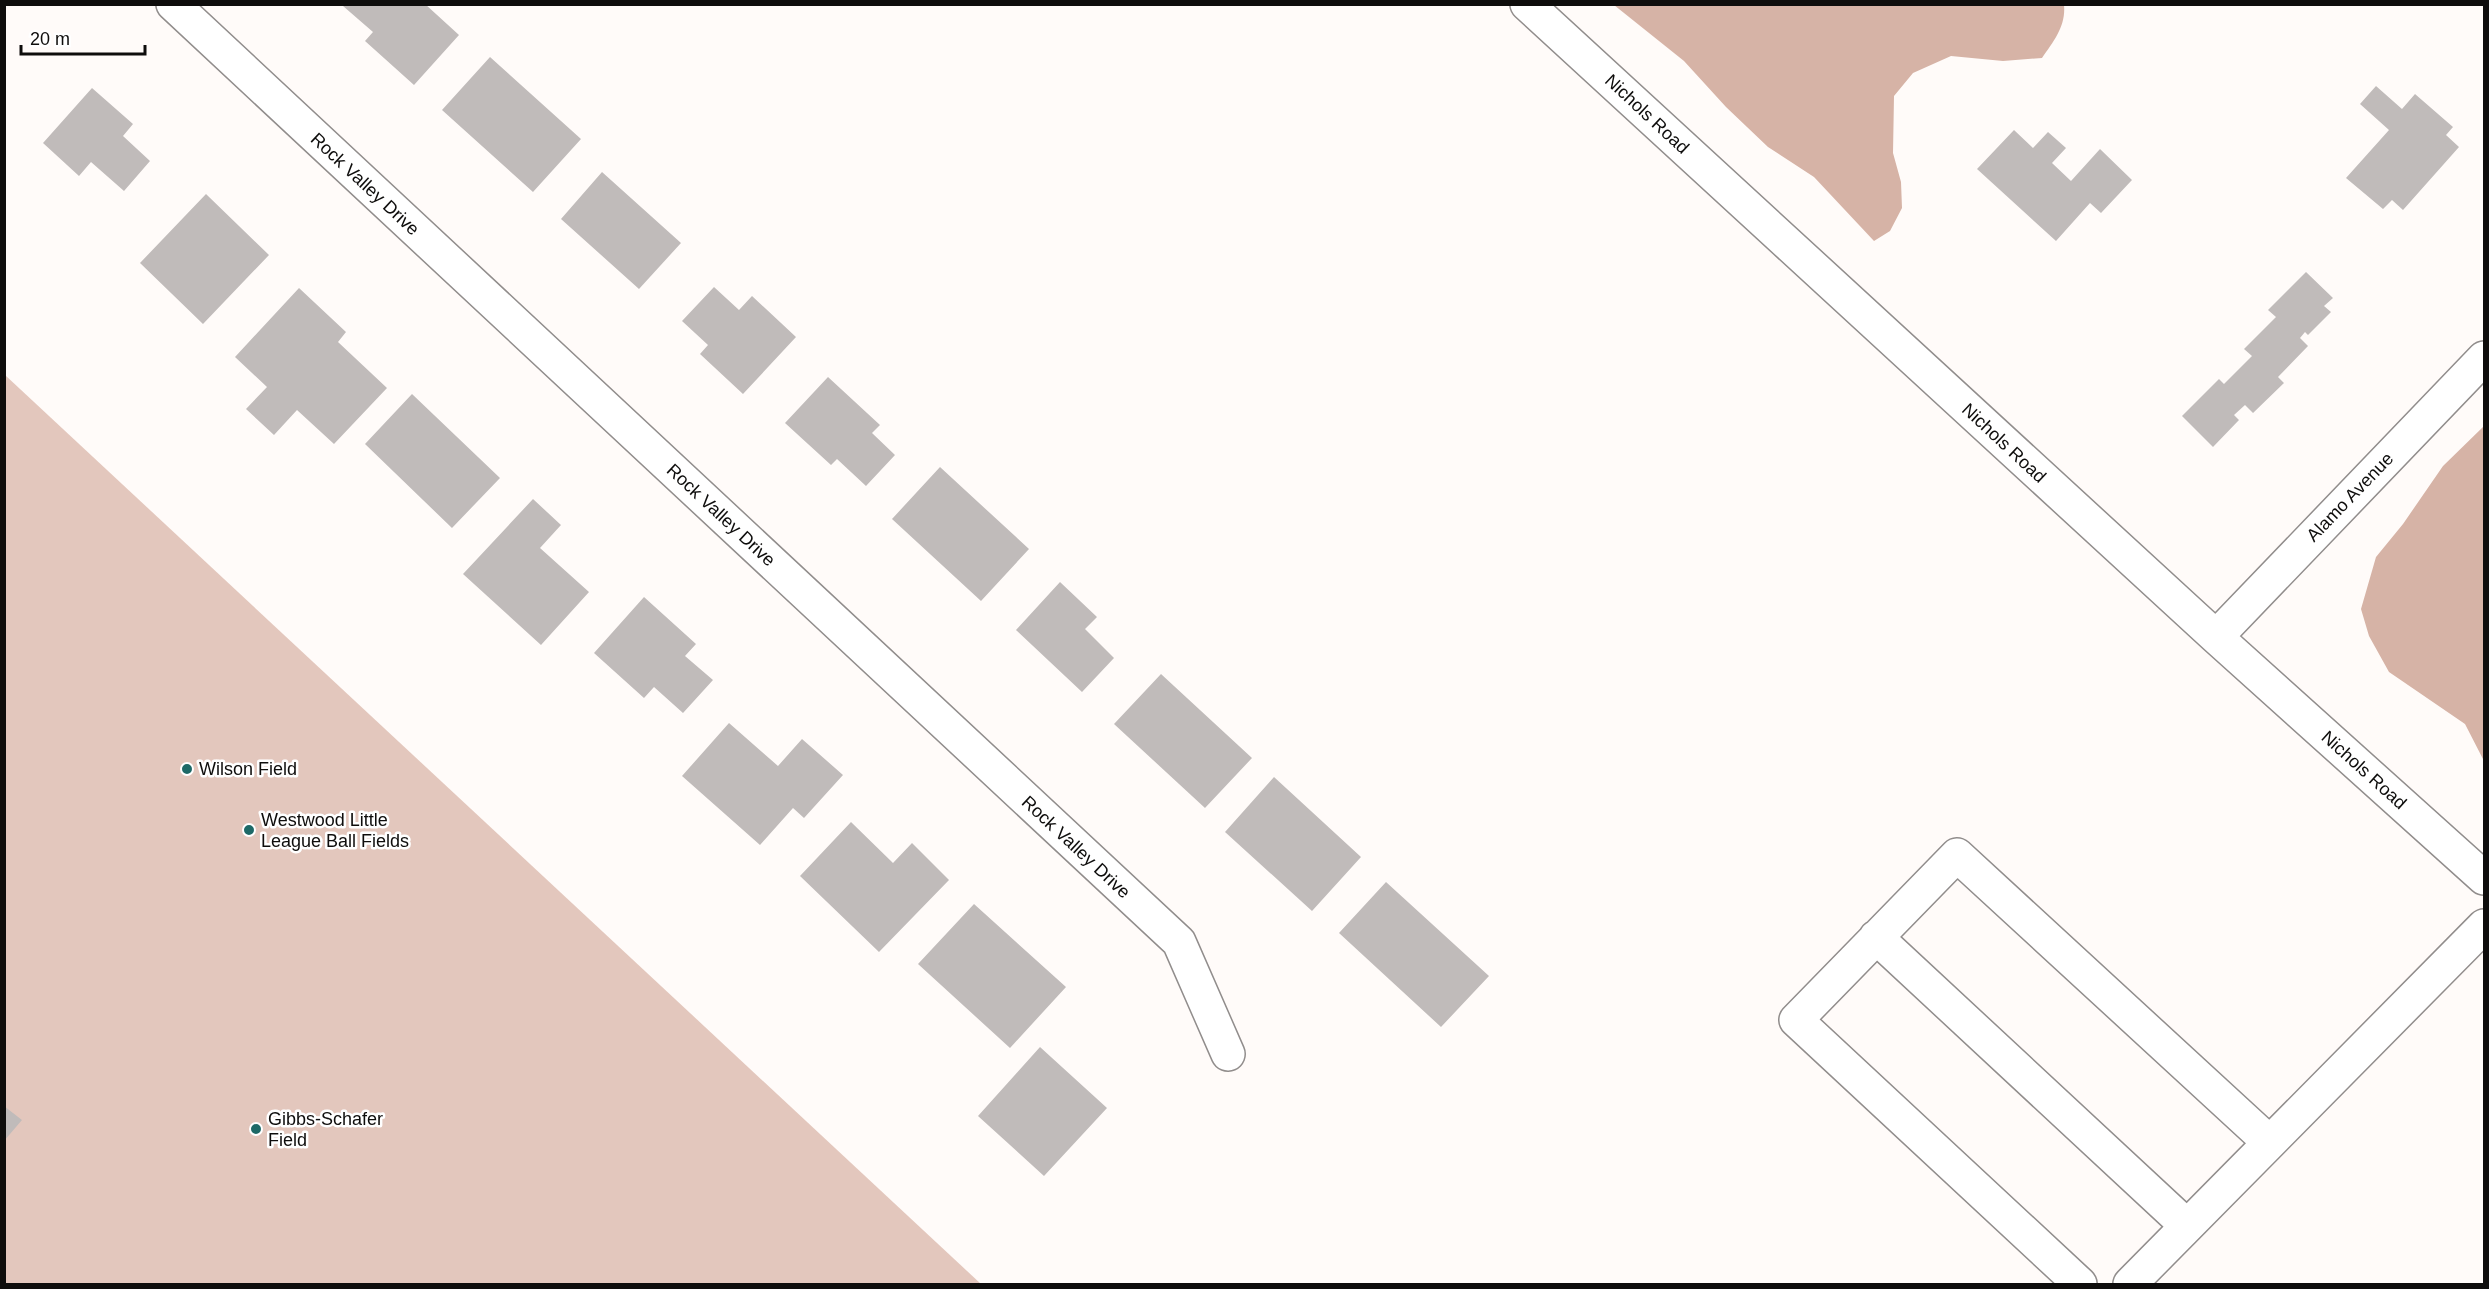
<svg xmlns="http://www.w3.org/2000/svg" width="2489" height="1289" font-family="Helvetica,sans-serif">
  <rect width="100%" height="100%" fill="#fffbf9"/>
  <path fill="#e3c7bd" d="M5,375L981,1284H5Z"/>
  <path fill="#d6b3a6" d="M2064,5C2066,26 2054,41 2042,58L2003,61L1951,56L1913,73L1894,96L1893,153L1901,182L1902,208L1890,231L1874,241L1814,177L1768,147L1726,107L1684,61L1614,5Z
    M2484,426V761L2465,724L2389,672L2369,636L2361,609L2376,557L2403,524L2443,466Z"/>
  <path fill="#c0bbba" d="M345,4H425L459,35L414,85L365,41L373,32L343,6Z
    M490,57L581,139L533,192L442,110Z
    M2376,86L2402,109L2415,94L2453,127L2446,135L2459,147L2403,210L2392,200L2383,209L2346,178L2389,130L2360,104Z
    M92,88L133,124L123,136L150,161L124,191L91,162L79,176L43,143Z
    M2014,130L2033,148L2048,132L2066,148L2052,163L2071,181L2100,149L2132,180L2101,213L2090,203L2056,241L1977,169Z
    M602,172L681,243L639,289L561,219Z
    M206,194L269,255L203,324L140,263Z
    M2306,272L2333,298L2324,306L2331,312L2308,335L2305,332L2300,338L2308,346L2278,377L2284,383L2253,413L2245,405L2234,415L2239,420L2213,447L2182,416L2219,379L2224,384L2252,356L2244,349L2276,317L2268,310Z
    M714,287L739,310L752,296L796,337L743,394L700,354L708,345L682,321Z
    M299,288L346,332L338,342L387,388L334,444L297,410L274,435L246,409L267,387L235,357Z
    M828,377L880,425L872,433L895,455L866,486L837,459L831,465L785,423Z
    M412,394L500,478L452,528L365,444Z
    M940,467L1029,549L981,601L892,519Z
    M533,499L561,525L540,548L589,592L541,645L463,574Z
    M1060,582L1097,617L1085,629L1114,658L1082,692L1016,630Z
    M644,597L696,644L685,656L713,680L683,713L654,687L644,698L594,653Z
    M1161,674L1252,758L1205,808L1114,724Z
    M729,723L778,766L802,739L843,775L804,818L793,808L760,845L682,776Z
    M1274,777L1361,857L1312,911L1225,832Z
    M851,822L893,863L912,843L949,880L879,952L800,876Z
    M1386,882L1489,976L1441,1027L1339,933Z
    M974,904L1066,987L1010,1048L918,964Z
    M1040,1047L1107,1108L1044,1176L978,1116Z
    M4,1106L22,1120L4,1141Z"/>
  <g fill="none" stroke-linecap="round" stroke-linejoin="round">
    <defs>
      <path id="minor" d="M173,4L1179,942L1228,1054
        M1527,4L2216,637L2484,878
        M2216,637L2484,358
        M1876,937L2187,1226
        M2080,1284L1796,1020L1957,855L2269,1142
        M2130,1284L2484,926"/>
    </defs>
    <use href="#minor" stroke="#918d8c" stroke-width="36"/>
    <use href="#minor" stroke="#fff" stroke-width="33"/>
  </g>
  <g fill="#1d6967" stroke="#fff" stroke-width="2">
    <circle cx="187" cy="769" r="6"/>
    <circle cx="249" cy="830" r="6"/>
    <circle cx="256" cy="1129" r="6"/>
  </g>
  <g text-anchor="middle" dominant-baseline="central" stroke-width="5" stroke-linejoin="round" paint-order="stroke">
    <g font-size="18" fill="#0e0d0c" stroke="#fff">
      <text transform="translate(1647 114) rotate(43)">Nichols Road</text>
      <text transform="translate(365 184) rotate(43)">Rock Valley Drive</text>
      <text transform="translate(2004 443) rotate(43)">Nichols Road</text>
      <text transform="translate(2350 497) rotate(-46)">Alamo Avenue</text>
      <text transform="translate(721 515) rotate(43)">Rock Valley Drive</text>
      <text transform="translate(2364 770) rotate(42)">Nichols Road</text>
      <text transform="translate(1076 847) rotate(43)">Rock Valley Drive</text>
    </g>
    <g font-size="18" fill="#0e0d0c" stroke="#fff" text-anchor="start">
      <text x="199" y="769">Wilson Field</text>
      <text x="261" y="820">Westwood Little<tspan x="261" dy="21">League Ball Fields</tspan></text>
      <text x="268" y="1119">Gibbs-Schafer<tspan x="268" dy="21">Field</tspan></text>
    </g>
  </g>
  <rect width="2489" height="1289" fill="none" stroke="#0e0d0c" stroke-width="12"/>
  <path d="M21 45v9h124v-9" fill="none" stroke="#0e0d0c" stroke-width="3"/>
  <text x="30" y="45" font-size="18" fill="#0e0d0c" stroke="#ffffff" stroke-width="4.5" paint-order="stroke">20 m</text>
</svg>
